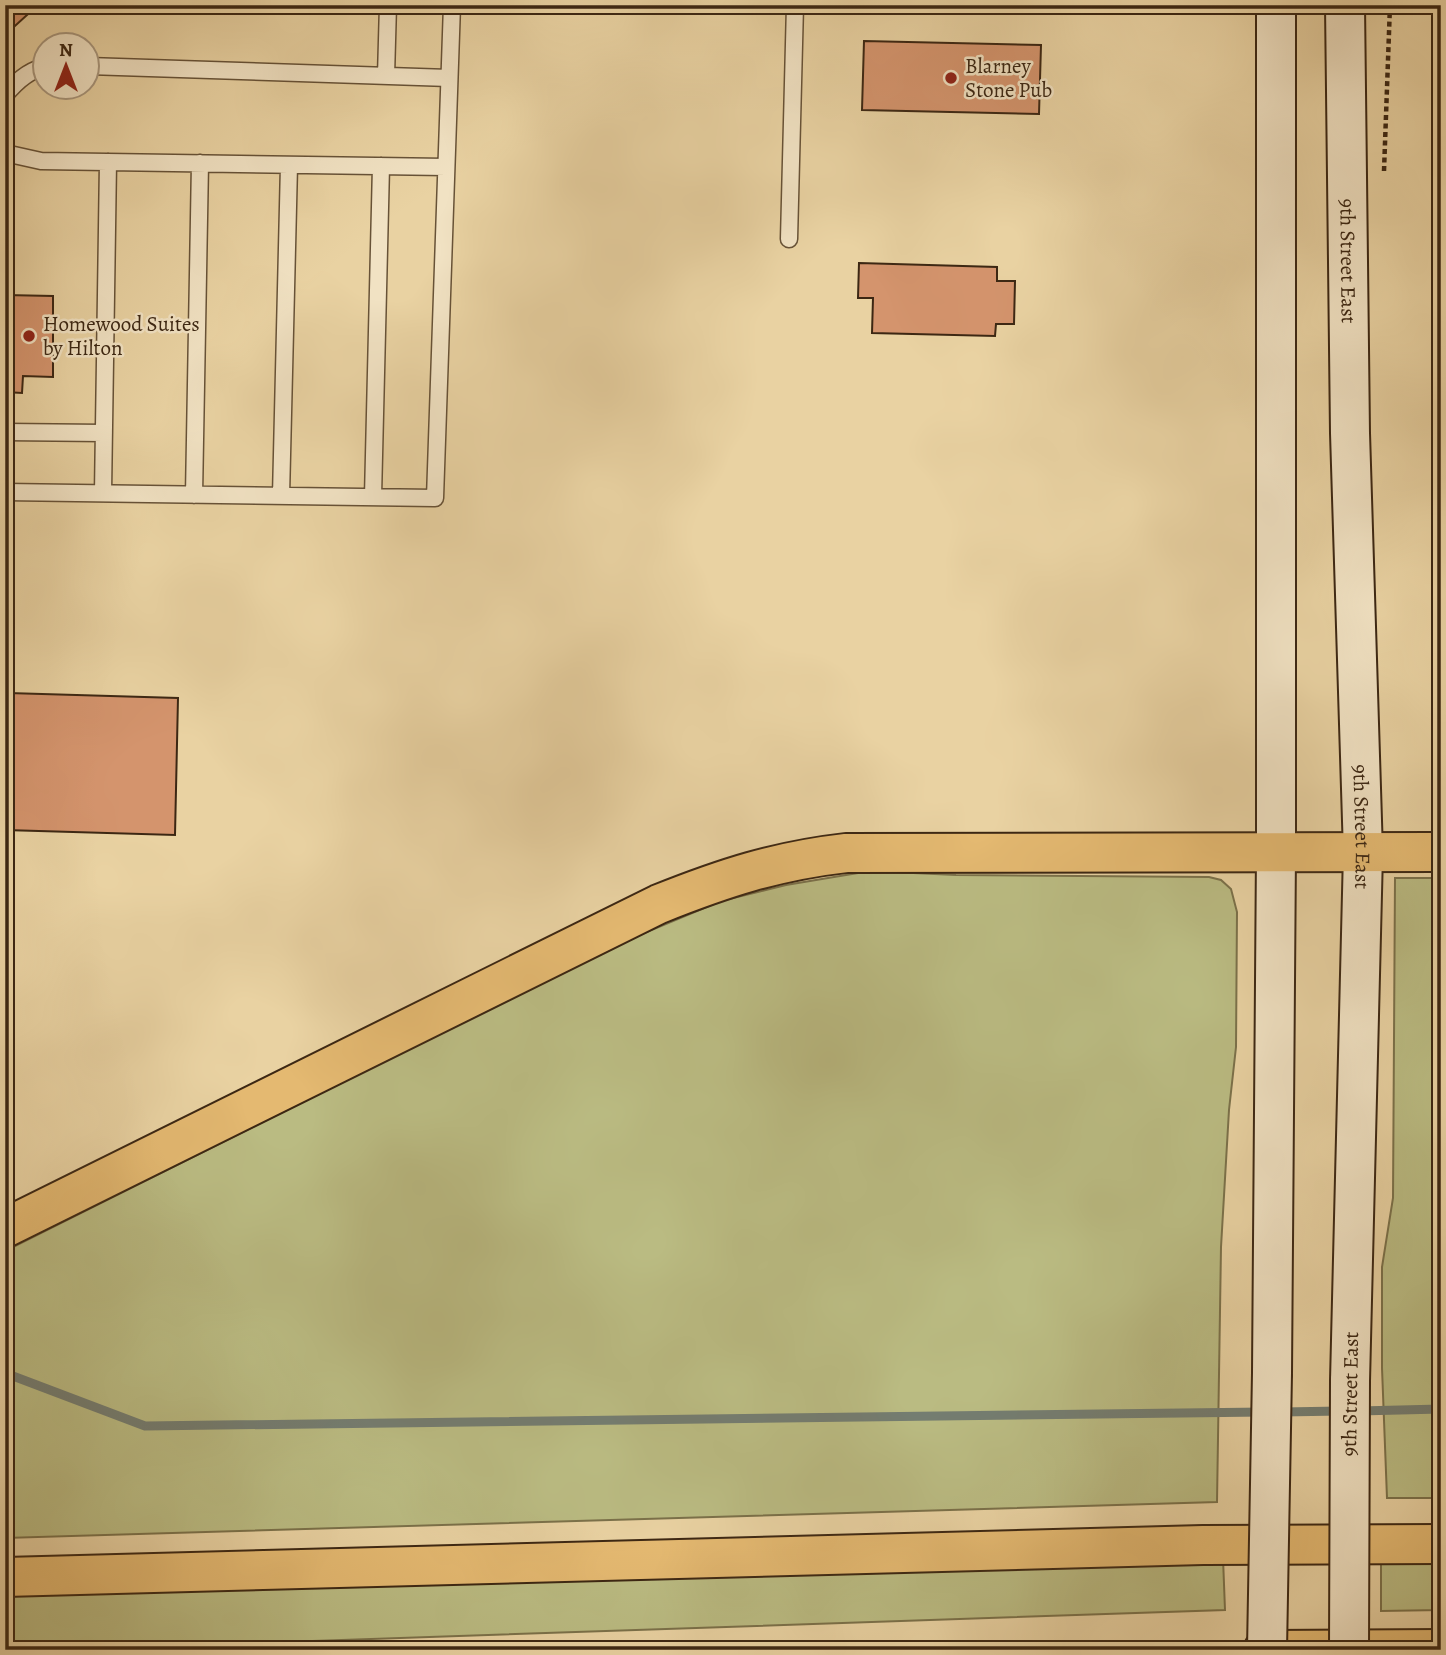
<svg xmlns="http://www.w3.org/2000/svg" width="1446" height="1655" font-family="Alegreya,serif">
  <rect width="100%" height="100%" fill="#e9d2a2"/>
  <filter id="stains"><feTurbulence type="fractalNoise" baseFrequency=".00286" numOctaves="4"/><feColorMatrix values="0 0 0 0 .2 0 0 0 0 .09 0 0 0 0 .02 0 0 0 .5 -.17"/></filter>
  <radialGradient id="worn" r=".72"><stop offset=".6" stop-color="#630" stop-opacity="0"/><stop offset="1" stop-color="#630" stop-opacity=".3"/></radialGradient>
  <path fill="#babb82" stroke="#7b714a" stroke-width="2" d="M870,871L956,875L1209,877L1221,880L1231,889L1237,912L1236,1047L1229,1110L1221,1247L1217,1502L5,1538V1251L625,941L721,901L786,885Z
    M1395,878H1441V1498H1387L1382,1368V1267L1393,1198Z
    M1381,1552H1441V1610L1381,1611Z
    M1223,1558L1225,1610L77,1649L5,1650V1592Z"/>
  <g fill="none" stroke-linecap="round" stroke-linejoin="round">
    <path stroke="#747d71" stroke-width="9" d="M5,1373L145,1426L1264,1412
      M1359,1411L1441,1409
      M1282,1412L1341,1411"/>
  </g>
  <path fill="#d4946d" stroke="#3c2713" stroke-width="2" d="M5,5H38L5,35Z
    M864,41L1041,45L1039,114L862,110Z
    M859,263L997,267V281H1015L1014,324H996L995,336L872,333L873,298H858Z
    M5,295L53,296V377L23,376L22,393L5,392Z
    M8,693L178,698L175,835L5,830V706H7Z"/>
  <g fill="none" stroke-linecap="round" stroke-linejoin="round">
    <defs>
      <path id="lane" d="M88,66L449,78
        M386,76L388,5
        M5,95C15,83 30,69 46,67
        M5,153L41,161L446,167
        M789,239L795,5
        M5,432L104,433
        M5,492L435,498L452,5
        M103,493L108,162
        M194,495L200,163
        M281,496L289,165
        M373,497L381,166"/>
      <g id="secondary">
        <path id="s1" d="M1345,5L1350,433L1363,853L1350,1381"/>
        <path d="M1272,1373L1276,852V5"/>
      </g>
      <path id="highway" d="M5,1228L659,904C724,878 776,861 846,853L1441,852
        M5,1577L1203,1545L1441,1544
        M1263,1650L1441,1649"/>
    </defs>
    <use href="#lane" stroke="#675237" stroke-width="19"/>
    <use href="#secondary" stroke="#3c2713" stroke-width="42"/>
    <use href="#highway" stroke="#3c2713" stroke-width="42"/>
    <path stroke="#3c2713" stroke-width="4.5" stroke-dasharray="5 3.5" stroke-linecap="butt" d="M1384,171L1390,5"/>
    <use href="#lane" stroke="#f1e2c3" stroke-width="16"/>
    <use href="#secondary" stroke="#f1e2c3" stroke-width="38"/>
    <use href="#highway" stroke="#e4b971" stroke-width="38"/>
    <defs>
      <path id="secondary-bridge" d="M1267,1650L1272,1373
        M1349,1650L1350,1381"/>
    </defs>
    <use href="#secondary-bridge" stroke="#3c2713" stroke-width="42" stroke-linecap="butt"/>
    <use href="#secondary-bridge" stroke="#f1e2c3" stroke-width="38"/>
  </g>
  <g fill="#8f2418" stroke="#f1e2c3" stroke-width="2.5">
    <circle cx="951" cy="78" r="7"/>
    <circle cx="29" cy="336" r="7"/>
  </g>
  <g text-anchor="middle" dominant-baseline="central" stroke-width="5" stroke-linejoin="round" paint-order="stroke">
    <g font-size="21" fill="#3c2713" stroke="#f1e2c3" text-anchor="start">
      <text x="965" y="66">Blarney<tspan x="965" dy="24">Stone Pub</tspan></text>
      <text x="43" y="324">Homewood Suites<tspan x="43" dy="24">by Hilton</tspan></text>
    </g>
    <g font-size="21" fill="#3c2713" stroke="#f1e2c3">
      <text stroke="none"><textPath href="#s1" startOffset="256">9th Street East</textPath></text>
      <text stroke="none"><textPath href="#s1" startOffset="822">9th Street East</textPath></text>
      <text transform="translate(1350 1394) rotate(-89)">9th Street East</text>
    </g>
  </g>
  <rect width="1446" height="1655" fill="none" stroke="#e9d2a2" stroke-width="28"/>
  <rect x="7" y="7" width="1432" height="1641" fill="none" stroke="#3c2713" stroke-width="3.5"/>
  <rect x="14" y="14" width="1418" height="1627" fill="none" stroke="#3c2713" stroke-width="2"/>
  <g transform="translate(66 66)"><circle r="33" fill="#f1e2c3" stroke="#a9977d" stroke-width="2"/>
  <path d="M0-5L12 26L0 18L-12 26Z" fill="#8f2418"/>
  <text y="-10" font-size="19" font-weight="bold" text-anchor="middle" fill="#3c2713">N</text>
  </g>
  <rect width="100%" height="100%" filter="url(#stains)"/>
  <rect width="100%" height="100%" fill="url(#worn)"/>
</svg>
